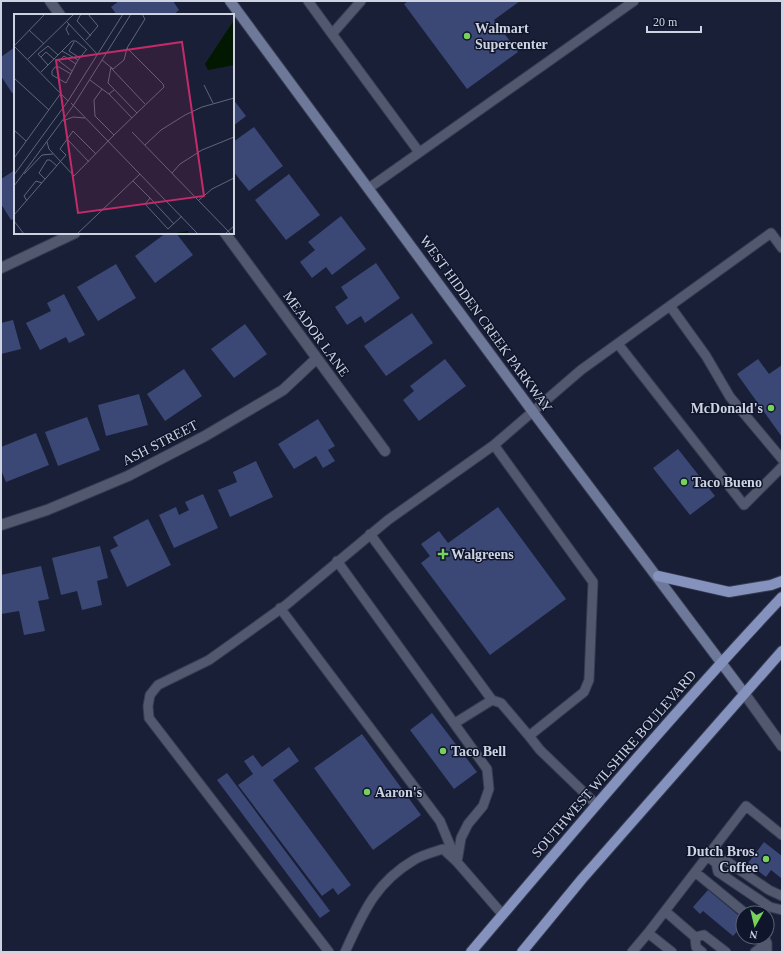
<svg xmlns="http://www.w3.org/2000/svg" width="783" height="953" font-family="Georgia,serif">
  <rect width="100%" height="100%" fill="#181f36"/>
  <path fill="#3b4875" d="M119,1H173L179,10L173,15H117L111,7Z
    M408,1H520L494,20L518,52L467,89L404,4Z
    M15,47V91L12,93L1,76V57Z
    M233,99L246,116L233,126Z
    M254,127L283,166L249,191L233,171V142Z
    M15,170V218L11,220L1,204V179Z
    M289,174L320,215L286,240L255,200Z
    M341,216L366,249L332,275L326,267L312,278L300,262L315,250L308,242Z
    M166,233H176L193,255L155,283L135,256Z
    M376,263L400,298L365,323L361,316L347,325L335,307L348,298L341,287Z
    M116,264L136,298L98,321L77,287Z
    M64,294L85,335L69,343L66,337L40,350L26,323L51,311L47,303Z
    M412,313L433,343L386,376L364,346Z
    M13,320L21,349L1,354V323Z
    M245,324L267,354L234,378L211,349Z
    M445,359L466,386L419,421L403,400L414,391L410,386Z
    M758,359L769,374L782,365V437L737,374Z
    M184,369L202,396L165,421L147,394Z
    M139,394L148,425L106,436L98,405Z
    M87,417L100,450L58,466L45,432Z
    M318,419L335,446L328,450L335,461L323,468L316,456L294,469L278,444Z
    M36,433L49,465L6,482L1,470V447Z
    M678,449L715,496L690,515L653,468Z
    M256,461L273,497L230,517L218,490L237,482L233,472Z
    M203,494L218,528L174,548L159,515L176,507L179,515L189,510L185,502Z
    M498,507L566,599L490,655L421,563L430,556L421,544L439,531L448,543Z
    M148,519L171,565L127,587L110,550L118,546L113,537Z
    M100,546L108,578L97,581L102,605L82,610L77,591L61,595L52,558Z
    M41,566L49,599L38,601L45,631L24,635L19,611L1,614V575Z
    M432,713L477,772L454,789L410,730Z
    M362,734L421,815L373,850L314,768Z
    M289,747L299,761L273,780L351,885L338,895L333,888L322,896L238,785L253,774L244,761L253,755L262,767Z
    M227,773L330,911L320,918L217,780Z
    M764,842L782,856L781,878L771,870L766,877L748,863Z
    M708,890L743,919V925L733,936L703,911L700,914L693,907Z"/>
  <g fill="none" stroke-linecap="round" stroke-linejoin="round">
    <defs>
      <path id="service" d="M308,1L332,34
        M361,1L332,34L419,152
        M369,188L634,1
        M670,306L706,356L730,397L782,459
        M618,344L744,505L782,467
        M370,534L492,700
        M337,561L487,769L489,789L483,806L468,824L461,838L457,862
        M280,608L440,821L457,862
        M455,723L492,700L501,703L529,736
        M597,805L540,750L529,736L584,692L589,680L593,582L494,445L581,370L771,233L782,248
        M707,856L716,863L718,872L770,907L782,910
        M716,863L725,860L769,890L782,896
        M695,872L745,913
        M665,911L695,937L696,947L702,952
        M648,933L746,806L782,835
        M695,937L704,935L726,952
        M764,937L767,943V952
        M329,952L149,718L148,706L150,695L158,685L209,660L286,605L388,520L494,445
        M345,952C363,913 375,883 414,860C422,855 434,852 443,849L457,862L503,915
        M632,952L648,933L672,952
        M755,952L767,943"/>
      <path id="minor" d="M50,1L60,15
        M225,233L385,451
        M1,268L75,233
        M1,525L47,510L128,476L205,436L283,390L316,359
        M744,693L782,746"/>
      <path id="secondary" d="M230,1L533,412L744,693"/>
      <path id="primary" d="M658,576L729,592L771,585L782,581
        M471,952C573,832 674,712 782,597
        M522,952L582,879L782,651"/>
    </defs>
    <use href="#service" stroke="#353c52" stroke-width="11"/>
    <use href="#minor" stroke="#353c52" stroke-width="12"/>
    <use href="#secondary" stroke="#353c52" stroke-width="12"/>
    <use href="#primary" stroke="#353c52" stroke-width="12"/>
    <use href="#service" stroke="#52596e" stroke-width="9"/>
    <use href="#minor" stroke="#52596e" stroke-width="10"/>
    <use href="#secondary" stroke="#6e799a" stroke-width="10"/>
    <use href="#primary" stroke="#8492bd" stroke-width="10"/>
  </g>
  <g fill="#76d25a" stroke="#0f152b" stroke-width="1.5">
    <circle cx="467" cy="36" r="4"/>
    <circle cx="771" cy="408" r="4"/>
    <circle cx="684" cy="482" r="4"/>
    <path d="M441 548h4v4h4v4h-4v4h-4v-4h-4v-4h4z"/>
    <circle cx="443" cy="751" r="4"/>
    <circle cx="367" cy="792" r="4"/>
    <circle cx="766" cy="859" r="4"/>
  </g>
  <g text-anchor="middle" dominant-baseline="central" stroke-width="3" stroke-linejoin="round" paint-order="stroke">
    <g font-size="14" font-weight="bold" fill="#ced3e2" stroke="#0f152b" text-anchor="start">
      <text x="475" y="28">Walmart<tspan x="475" dy="16">Supercenter</tspan></text>
      <text x="763" y="408" text-anchor="end">McDonald's</text>
      <text x="692" y="482">Taco Bueno</text>
      <text x="451" y="554">Walgreens</text>
      <text x="451" y="751">Taco Bell</text>
      <text x="375" y="792">Aaron's</text>
      <text x="758" y="851" text-anchor="end">Dutch Bros.<tspan x="758" dy="16">Coffee</tspan></text>
    </g>
    <g font-size="14" fill="#ced3e2" stroke="#0f152b">
      <text transform="translate(486 324) rotate(54)">WEST HIDDEN CREEK PARKWAY</text>
      <text transform="translate(316 334) rotate(54)">MEADOR LANE</text>
      <text transform="translate(160 443) rotate(-27)">ASH STREET</text>
      <text transform="translate(614 764) rotate(-49)">SOUTHWEST WILSHIRE BOULEVARD</text>
    </g>
  </g>
  <g transform="translate(14 14)">
    <rect width="220" height="220" fill="#181f36"/>
    <path d="M220,6V51L194,56L191,50Z" fill="#021800"/>
    <path fill="none" stroke="#021800" stroke-width="2" d="M162,220L174,218"/>
    <path fill="none" stroke="#61677b" stroke-width="1" d="M31,0L0,32L54,87M67,0L63,7L77,22M53,8L84,41M15,16L30,30M55,21L52,15L55,10M72,26L84,12L74,0M60,28L55,37L66,44M48,37L64,46L73,35M24,40L34,32L44,41M24,40L34,51M27,43L32,38L40,45M14,45L60,0M88,46L99,55L110,46L113,34M45,47L50,42L62,50M45,47L58,57M97,53L94,69L123,99M97,54L131,90M27,58L58,27H62L72,35M57,60L45,53H41L38,57V61L52,69L64,46M0,64L35,96M190,71L199,89M88,75L95,80L100,76M95,80L118,104M57,89L184,220M49,107L59,103L71,104M0,116L12,127M118,118L217,220M100,121L150,73L149,70L113,34L131,5L128,0M53,125L75,148M33,128L35,135L60,162L100,121L81,102L80,86L88,75L76,66M131,131L147,116L171,101L188,93L220,84M0,144L47,79M158,159L166,150L188,136L220,123M10,160L28,141L39,140M0,161L54,87L109,0M31,165L25,159L33,146H36L43,152M119,167L136,184L131,190L154,215L168,202M0,172L59,92L117,0M136,184L160,210M185,186L198,175L220,164M13,187L10,182L22,167L28,169M0,201L52,141L46,135L59,117L82,140M0,207L10,220M63,220L126,160M211,220L220,212"/>
    <path fill="#c32b68" fill-opacity="0.15" stroke="#c32b68" stroke-width="2" d="M168,28L190,182L64,199L42,46Z"/>
    <rect width="220" height="220" fill="none" stroke="#ced3e2" stroke-width="2"/>
  </g>
  <rect width="783" height="953" fill="none" stroke="#ced3e2" stroke-width="4"/>
  <g transform="translate(755 925) rotate(188)"><circle r="19" fill="#0f152b" stroke="#5b6174"/>
  <path d="M0-3L7 15L0 10L-7 15Z" fill="#76d25a"/>
  <text y="-6" font-size="11" font-weight="bold" text-anchor="middle" fill="#ced3e2">N</text>
  </g>
  <path d="M647 26v6h54v-6" fill="none" stroke="#ced3e2" stroke-width="2"/>
  <text x="653" y="26" font-size="12" fill="#ced3e2" stroke="#0f152b" stroke-width="3" paint-order="stroke">20 m</text>
</svg>
